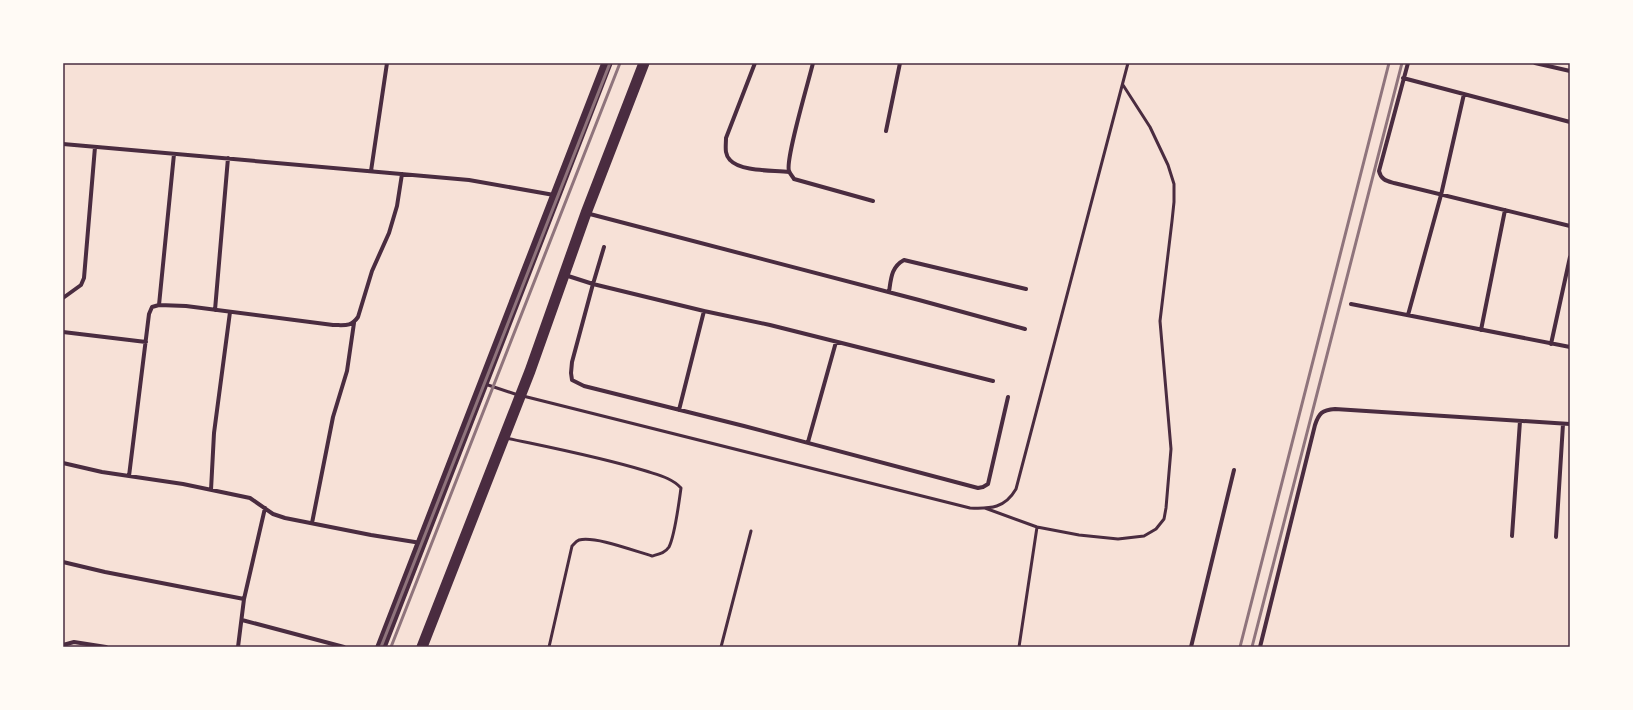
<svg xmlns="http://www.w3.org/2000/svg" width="1633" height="710" font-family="'Exo 2',sans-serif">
  <rect width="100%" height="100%" fill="#f7e1d7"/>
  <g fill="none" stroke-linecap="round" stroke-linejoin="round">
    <path stroke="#4a2c40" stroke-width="3" d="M485,384L518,395
      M523,396L970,508C991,509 1005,508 1016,489L1128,63
      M506,438C553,448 600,457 646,471C658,475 672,478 681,488C679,502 675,535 669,547C665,553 659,554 652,556C634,551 596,536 579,540C576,541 574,544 572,546L549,647
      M985,508L1037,527L1079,535L1118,539L1144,536L1156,529L1164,519L1166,508L1171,449L1160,321L1172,221L1174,202V184L1168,165L1150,127L1123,85
      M721,647L751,531
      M1019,647L1037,527"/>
    <path stroke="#4a2c40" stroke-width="4" d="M755,63L726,138C726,146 724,154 730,160C741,172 773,170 789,172
      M813,63C809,80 785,160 789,171C790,174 793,177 794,179L873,201
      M1408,63L1379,171C1381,180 1387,181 1394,183L1570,226
      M1535,63L1570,71
      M1403,78L1570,122
      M886,131L900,63
      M63,144L469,180L554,195
      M371,171L387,63
      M586,213L919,300L1025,329
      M604,247L593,284L704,311L770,325L993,381
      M565,275L593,284L572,362L571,373L572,380L584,386L744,426L978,488L983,487L988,484L1008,397
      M889,292C891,279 891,267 904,260L1026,289
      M63,298L81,285L84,278L95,147
      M1351,304L1570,347
      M159,305L174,154
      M215,310L228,158
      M1408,315L1441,195L1464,94
      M1481,330L1505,210
      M63,332L146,342
      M1551,344L1570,257
      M679,410L704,311
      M808,442L836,342
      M63,463L102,472L183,484L250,498L273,514L285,518L371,535L421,543
      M129,476L149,314L152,307L159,305L186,306L333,325C345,325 351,327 358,317L372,271L389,233L397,206L402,174
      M211,490L214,433L230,312
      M312,523L333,417L347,371L354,323
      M1512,536L1520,421
      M1556,537L1563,424
      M63,562L105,572L244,599
      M242,620L344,647
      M63,645L74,642L106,647
      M238,647L244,599L265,508
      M1191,647L1234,470
      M1260,647L1315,425C1319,413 1322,410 1335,409L1570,424"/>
    <path stroke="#4a2c40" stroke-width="11" d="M381,647L607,63
      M422,647L530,371L586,213L644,63"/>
    <path stroke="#8f747c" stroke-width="3" d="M381,647L610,63
      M391,647L620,63
      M1240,647L1389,63
      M1252,647L1402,63"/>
  </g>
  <rect width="1633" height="710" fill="none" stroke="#fffaf5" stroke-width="128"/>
  <rect x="64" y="64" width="1505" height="582" fill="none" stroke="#4a2c40" stroke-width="1.5"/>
</svg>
